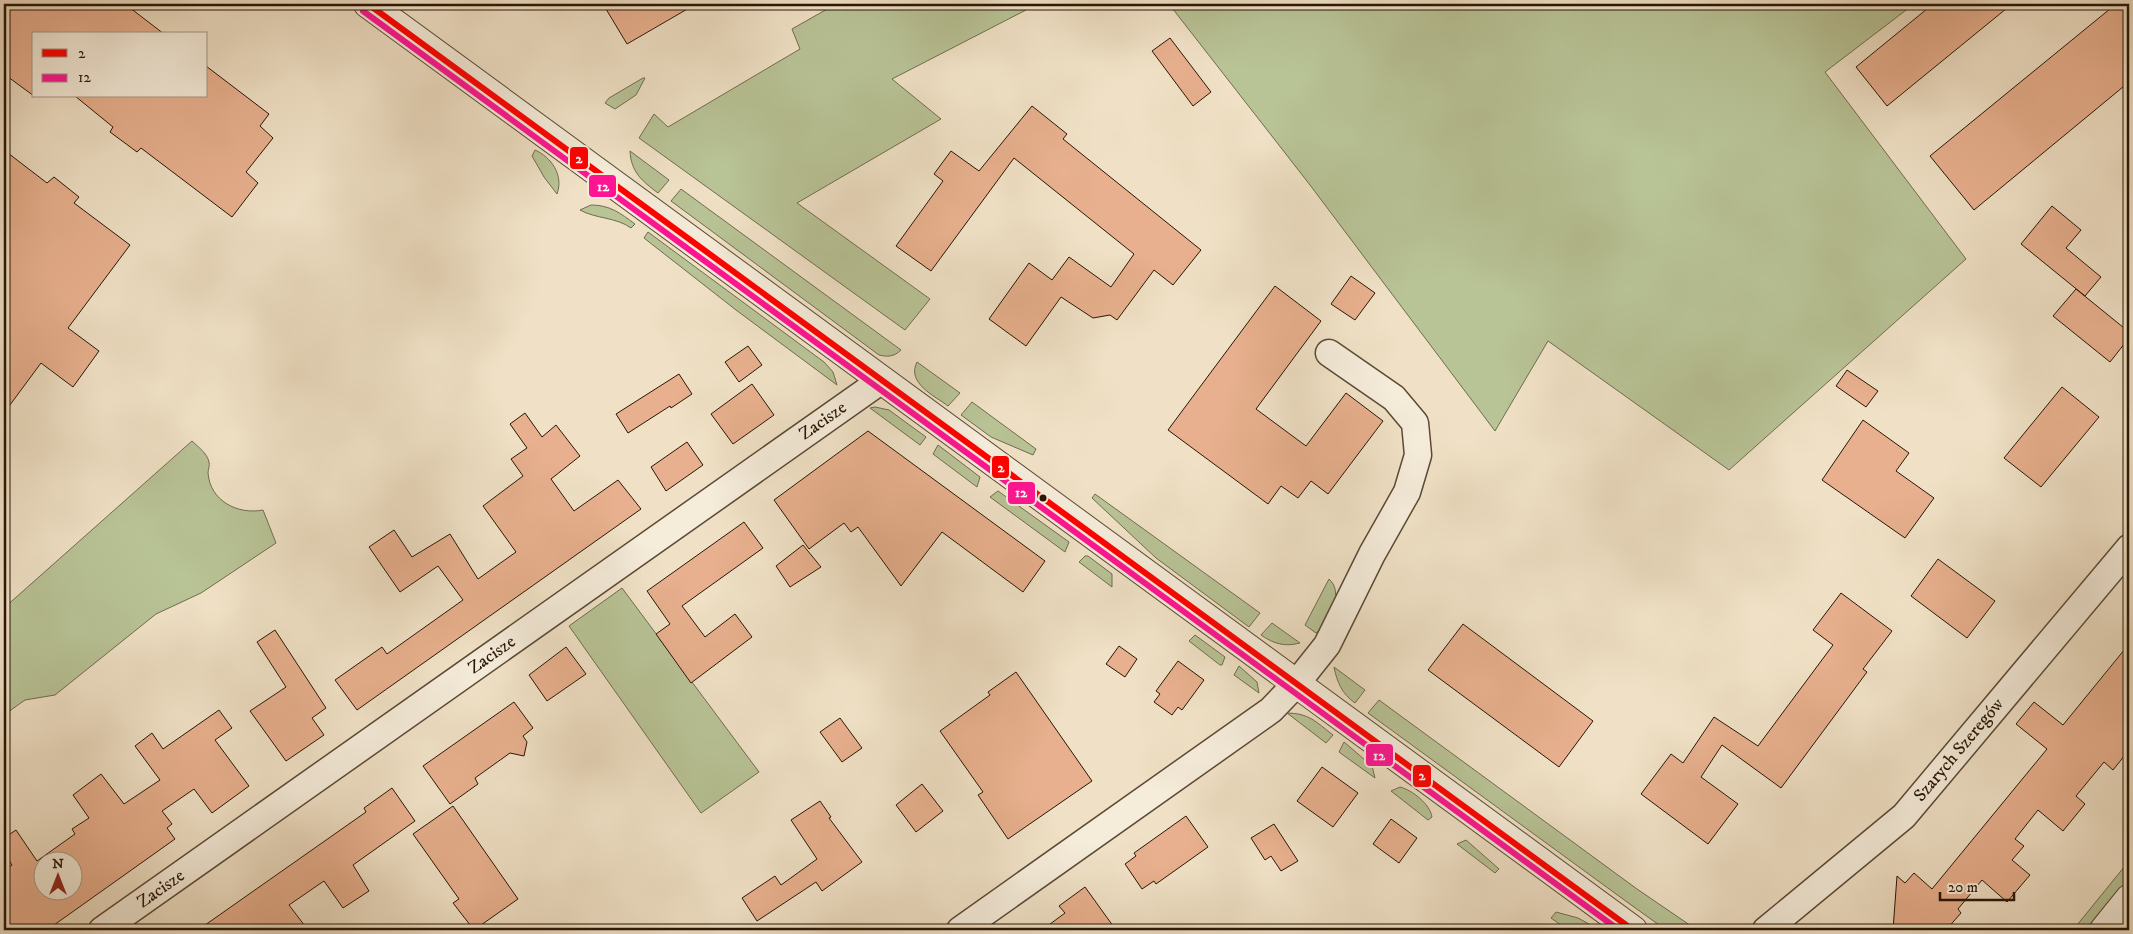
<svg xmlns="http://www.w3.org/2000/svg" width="2133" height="934" font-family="'IM FELL DW Pica',serif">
  <rect width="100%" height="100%" fill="#f0e1c6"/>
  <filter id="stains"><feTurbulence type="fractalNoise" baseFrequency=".004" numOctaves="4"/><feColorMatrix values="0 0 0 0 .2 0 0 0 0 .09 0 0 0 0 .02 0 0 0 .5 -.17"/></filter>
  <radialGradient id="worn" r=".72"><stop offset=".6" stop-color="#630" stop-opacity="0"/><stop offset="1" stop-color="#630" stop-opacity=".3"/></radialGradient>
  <path fill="#b8c396" stroke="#706c4e" d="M836,4H1022L1026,10L892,79L941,119L797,203L930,299L905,330L639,138L654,114L668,127L800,49L792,29Z
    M1169,4H1914L1825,72L1966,259L1729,470L1548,341L1495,431L1310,185Z
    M643,78H645L636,95L615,109L605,103L609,98Z
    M535,150C551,157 564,175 557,194L544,177L532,156Z
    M630,151L669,180L658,193C642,181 631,172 630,151Z
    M681,189L901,350C894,357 887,357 879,355L671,201Z
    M591,205C610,205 620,213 635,224L631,228C616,217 596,219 580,210Z
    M648,232L824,362L833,372L837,385L736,310L644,238Z
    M917,362L960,393L948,406C935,396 906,383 917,362Z
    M972,402L1036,449L1033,455L991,437L961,415Z
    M875,407L889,410L926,437L920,445L870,408Z
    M192,441C198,447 207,453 209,462C210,465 208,470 208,473C210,501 238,515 263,510L276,543L201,593L156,614L55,695L25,700L4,715V608Z
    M938,445L980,477L977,487L933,454Z
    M998,491L1069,542L1065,552L990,497Z
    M1095,494L1260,613L1249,627L1156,558L1092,498Z
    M1085,556H1088L1112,574V587L1079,562Z
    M1329,579C1345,593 1329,623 1316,633L1305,625Z
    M622,588L759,772L701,813L569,626Z
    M1272,623L1300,643C1285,647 1274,644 1261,635Z
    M1195,635L1225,657L1222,665H1220L1189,641Z
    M1239,666L1257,682L1259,693L1234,675Z
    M1334,667L1365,690L1355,703C1342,694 1337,682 1334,667Z
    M1379,700L1637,889L1697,930H1666L1627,902L1368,713Z
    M1287,713C1309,713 1316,722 1333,735L1326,743Z
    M1344,742L1372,766L1375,778L1339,752Z
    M1400,787C1412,790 1430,804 1432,817L1428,820L1391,791Z
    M1466,840L1499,869L1495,873L1457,844Z
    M2129,861V878L2087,930H2073Z
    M1556,912L1578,918L1600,930H1568L1551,918Z"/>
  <path fill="#e8b08e" stroke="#291605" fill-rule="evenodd" d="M4,4H125L164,34H34V96L4,74Z
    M603,4H696L627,44Z
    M1933,4H2012L1887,106L1856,67Z
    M2116,4H2129V82L1974,210L1930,156Z
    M1170,38L1211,92L1193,106L1152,51Z
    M206,66L269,114L260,126L273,138L246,172L258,183L232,217L141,148L137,152L110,132L113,127L75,96H206Z
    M1032,106L1067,134L1063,139L1201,250L1173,285L1154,270L1117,320L1110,315L1093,318L1061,297L1026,346L989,319L1029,263L1052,280L1069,257L1111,287L1134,254L1014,158L931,271L896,246L943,181L934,174L951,151L979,171Z
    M4,150L47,183L54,177L79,197L74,203L130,245L68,328L99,351L73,387L41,363L4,413Z
    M2052,206L2081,230L2066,248L2101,277L2085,296L2021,244Z
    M1351,276L1375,293L1355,320L1331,304Z
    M1275,286L1321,321L1256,409L1306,446L1346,393L1383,421L1328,494L1311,481L1298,498L1281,486L1268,504L1168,430Z
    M2076,289L2129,332V338L2110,362L2053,316Z
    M748,346L762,365L739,382L725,362Z
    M1847,370L1878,391L1866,407L1836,386Z
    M679,374L692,394L671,408L670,406L628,433L616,414Z
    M752,384L774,415L733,444L711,414Z
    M2062,387L2099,417L2041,487L2004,458Z
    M525,413L542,437L556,425L580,456L551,479L574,511L618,480L641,509L357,710L335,680L382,647L387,654L463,600L438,566L400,592L369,547L394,530L412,557L450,534L478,579L516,552L483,506L523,476L511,459L527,448L510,424Z
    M1863,420L1909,453L1896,471L1934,498L1905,538L1822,480Z
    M868,431L1045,561L1023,592L942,532L901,586L858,527L851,532L844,523L809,549L774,500Z
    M687,442L703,465L666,491L651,467Z
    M744,522L763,548L682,606L705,637L735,614L752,637L691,683L656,634L670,624L647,591Z
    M803,545L821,567L790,587L776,566Z
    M1938,559L1995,601L1967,638L1911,596Z
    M1841,593L1892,631L1863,669L1867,672L1781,788L1722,745L1701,777L1738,804L1708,844L1641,794L1671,754L1683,763L1714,717L1758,746L1833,645L1813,630Z
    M1463,624L1593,721L1559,767L1428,670Z
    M275,630L326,708L312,718L324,735L286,761L250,711L286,687L257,642Z
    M2129,644V750L2113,770L2104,762L2076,796L2085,804L2063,831L2038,810L2015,839L2024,846L2012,860L2030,875L2007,902L1982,880L1958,909L1961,913L1946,930H1893L1897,876L1905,883L1914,873L1932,889L2047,749L2016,724L2034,702L2063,725Z
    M1119,646L1137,659L1125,677L1106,664Z
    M566,647L586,674L547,701L529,675Z
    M1178,661L1204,680L1182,710L1178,707L1172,715L1154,702L1160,694L1156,691Z
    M1016,672L1092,781L1008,839L978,795L983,792L940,731L990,695L988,692Z
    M514,702L533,728L523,736L527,742L524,756L510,753L475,778L478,784L450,804L423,766Z
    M219,710L232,728L215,740L249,786L212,813L194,789L162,811L172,824L167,828L175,839L47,930H4V871L12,865L4,853V838L16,830L37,861L75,834L72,829L89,818L73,795L101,774L124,804L160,780L135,746L152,733L163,749ZM42,862H72V892H42Z
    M840,718L862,748L842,762L820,732Z
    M1322,767L1358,793L1333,827L1297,801Z
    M922,784L943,811L916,832L896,805Z
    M392,788L415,821L353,865L369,891L343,908L324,881L321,883L289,905L308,930H198L366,812L364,808Z
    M820,801L831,817L829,818L862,862L822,891L816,882L757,921L742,898L775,876L781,885L817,859L791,820Z
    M453,806L518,899L474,930L453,903L459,899L413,834Z
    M1186,816L1208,847L1156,884L1154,881L1142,889L1125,864L1136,856L1134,853Z
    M1391,819L1417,838L1399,863L1373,844Z
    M1274,824L1298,861L1281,871L1271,856L1265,860L1251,838Z
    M1085,887L1116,930H1042L1065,913L1059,906Z"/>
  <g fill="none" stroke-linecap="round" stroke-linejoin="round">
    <defs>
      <path id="minor" d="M102,930L882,380
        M960,930L1271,710L1296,684L1327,645L1372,554L1407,492L1418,455L1415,423L1394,398L1329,353
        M1766,930L1904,816L2129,548"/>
      <path id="tertiary" d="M368,4L1633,930
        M2104,930L2129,899"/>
    </defs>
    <use href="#minor" stroke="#5b4935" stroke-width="29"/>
    <use href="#tertiary" stroke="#5b4935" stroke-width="30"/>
    <use href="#minor" stroke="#f5ecda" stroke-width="26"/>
    <use href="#tertiary" stroke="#f5ecda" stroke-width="28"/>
    <defs>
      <path id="bus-1" d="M368,4L1633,930"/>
      <path id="bus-2" d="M363,11L1619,930"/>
    </defs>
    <use href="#bus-1" stroke="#f5ecda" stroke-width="10"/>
    <use href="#bus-2" stroke="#f5ecda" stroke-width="10"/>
    <use href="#bus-1" stroke="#f00" stroke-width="6"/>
    <use href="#bus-2" stroke="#ff1493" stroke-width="6"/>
  </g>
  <circle fill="#291605" stroke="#f5ecda" stroke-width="2" cx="1043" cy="498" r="4.5"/>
  <g text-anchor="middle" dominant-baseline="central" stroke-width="5" stroke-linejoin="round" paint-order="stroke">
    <g font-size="18" fill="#291605" stroke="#f5ecda">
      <text transform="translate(823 421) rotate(-35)">Zacisze</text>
      <text transform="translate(492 655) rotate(-35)">Zacisze</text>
      <text transform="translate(1959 750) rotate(-50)">Szarych Szeregów</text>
      <text transform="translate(161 889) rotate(-35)">Zacisze</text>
    </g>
  </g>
  <g stroke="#f5ecda" stroke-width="2">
    <rect x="569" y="146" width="20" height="24" rx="5" fill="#f00"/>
    <rect x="588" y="174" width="29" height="24" rx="5" fill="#ff1493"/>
    <rect x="991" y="455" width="19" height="24" rx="5" fill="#f00"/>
    <rect x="1007" y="481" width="29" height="24" rx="5" fill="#ff1493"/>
    <rect x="1365" y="743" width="29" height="24" rx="5" fill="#ff1493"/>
    <rect x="1412" y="764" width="20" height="24" rx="5" fill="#f00"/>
  </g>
  <g font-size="14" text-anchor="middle" font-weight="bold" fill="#fff">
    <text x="579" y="163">2</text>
    <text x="603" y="191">12</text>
    <text x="1001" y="472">2</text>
    <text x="1021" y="497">12</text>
    <text x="1379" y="760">12</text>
    <text x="1422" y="780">2</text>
  </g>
  <rect width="2133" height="934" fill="none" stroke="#f0e1c6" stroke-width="20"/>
  <rect x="5" y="5" width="2123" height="924" fill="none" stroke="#291605" stroke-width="2.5"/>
  <rect x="10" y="10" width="2113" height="914" fill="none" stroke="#291605"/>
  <rect x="32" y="32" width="175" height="65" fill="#f5ecda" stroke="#a39685"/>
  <rect x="42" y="49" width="25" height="8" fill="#ff0000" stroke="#a39685"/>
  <text x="78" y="58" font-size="15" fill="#291605">2</text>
  <rect x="42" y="74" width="25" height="8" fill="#ff1493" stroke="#a39685"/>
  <text x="78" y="82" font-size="15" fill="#291605">12</text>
  <g transform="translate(58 876)"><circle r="24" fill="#f5ecda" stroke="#a39685"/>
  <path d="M0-4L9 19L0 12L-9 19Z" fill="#8f2418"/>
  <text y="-8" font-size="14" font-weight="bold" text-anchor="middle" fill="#291605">N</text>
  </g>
  <path d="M1940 892v8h74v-8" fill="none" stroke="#291605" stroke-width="2.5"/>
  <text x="1948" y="892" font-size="15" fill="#291605" stroke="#f5ecda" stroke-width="4" paint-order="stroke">20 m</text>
  <rect width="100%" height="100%" filter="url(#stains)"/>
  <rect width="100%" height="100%" fill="url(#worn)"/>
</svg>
